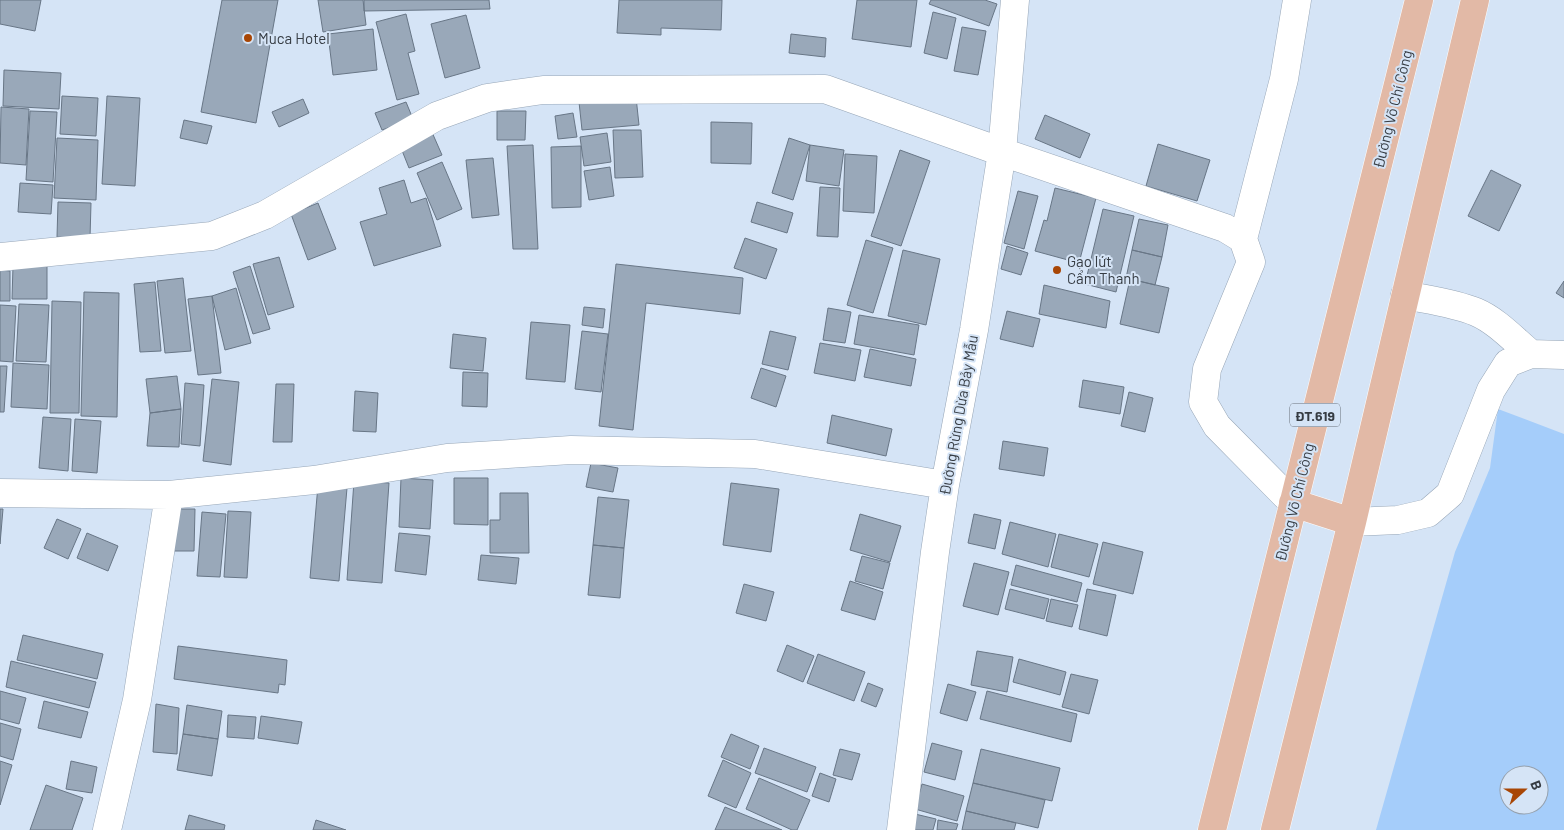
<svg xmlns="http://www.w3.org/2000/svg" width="1564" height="830" font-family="Barlow,sans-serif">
  <rect width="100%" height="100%" fill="#d5e4f6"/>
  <path fill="#a5cdfa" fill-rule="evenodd" d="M1498,409L1564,434V830H1376L1455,552L1490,468ZM1509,775H1539V805H1509Z"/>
  <path fill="#99a8b9" stroke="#687686" d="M0,0H41L35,31L0,24Z
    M222,0H278L256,123L201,112Z
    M318,0H363L366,25L323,32Z
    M364,0H489L490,9L364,11Z
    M619,0H722L721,30L661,28V35L617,33Z
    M857,0H917L911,47L852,39Z
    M931,0H985L997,4L989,26L929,4Z
    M933,12L956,18L947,59L924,53Z
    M406,14L415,51L408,53L419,94L397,100L376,22Z
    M466,15L480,68L445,78L431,24Z
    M962,27L986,31L978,75L954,71Z
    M373,29L377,70L333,75L328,34Z
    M791,34L826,38L825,57L789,53Z
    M4,70L61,73L59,109L3,106Z
    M62,96L98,98L96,136L60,134Z
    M107,96L140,98L135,186L102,184Z
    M636,97L639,125L582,130L579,102Z
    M303,99L309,113L279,127L272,112Z
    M406,102L413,119L382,130L375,113Z
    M1,107L29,109L26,165L0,163Z
    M30,111L57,112L53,182L26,180Z
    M497,111H526L525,140H497Z
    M573,113L577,137L558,139L555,116Z
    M1045,115L1090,134L1080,158L1035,139Z
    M184,120L212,126L207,144L180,138Z
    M711,122L752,123L751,164L711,163Z
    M431,130L442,155L409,168L399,143Z
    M613,130H641L643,177L615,178Z
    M607,133L611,162L584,166L580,137Z
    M57,138L98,140L96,200L54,198Z
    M789,138L810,145L793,200L772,193Z
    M1158,144L1210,160L1197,201L1146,186Z
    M533,145L538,249H513L507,146Z
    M810,145L844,150L839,186L806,181Z
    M581,146V207L552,208L551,147Z
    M900,150L930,161L901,246L871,236Z
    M845,154L877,156L874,213L843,211Z
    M493,158L499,215L472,218L466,160Z
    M442,162L462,209L437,220L417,173Z
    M610,167L614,196L589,200L584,171Z
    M1491,170L1521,185L1499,231L1468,216Z
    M404,180L411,203L426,198L441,246L374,266L360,222L387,214L379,188Z
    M20,183L53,185L51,214L18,212Z
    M820,187L840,188L838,237L817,236Z
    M1055,188L1096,198L1079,263L1035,251L1044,220L1047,221Z
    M1018,191L1038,196L1024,249L1004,243Z
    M58,202L91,203L90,238L57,237Z
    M757,202L793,213L787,233L751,222Z
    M318,203L336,249L308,260L291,214Z
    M1103,209L1134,216L1116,292L1085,284Z
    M1139,219L1168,225L1162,257L1132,250Z
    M745,238L777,249L766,279L734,268Z
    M866,240L893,248L873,313L847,305Z
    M1007,246L1028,253L1021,275L1001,269Z
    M903,250L940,259L926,325L888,316Z
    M1132,250L1162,257L1155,285L1126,278Z
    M279,257L294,307L268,315L253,264Z
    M616,264L743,278L740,314L646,303L633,430L599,426Z
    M13,266H47V299H12Z
    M250,266L270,329L253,334L233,272Z
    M0,270L10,271V301H0Z
    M183,278L191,351L165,353L157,281Z
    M1130,279L1169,288L1159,333L1120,324Z
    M1564,281V298L1556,293Z
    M155,282L161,351L140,352L134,284Z
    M1044,285L1110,301L1106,328L1039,314Z
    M236,288L251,343L225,350L212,296Z
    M84,292L119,293L117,417L81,416Z
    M212,296L221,373L198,375L188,299Z
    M52,301L81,302L79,413H50Z
    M19,304L49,305L46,362L16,361Z
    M0,305L16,306L13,362L0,361Z
    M584,307L605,309L603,328L582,325Z
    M828,308L851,312L845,343L823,340Z
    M1007,311L1040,319L1033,347L1000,339Z
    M859,315L919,325L914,355L854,344Z
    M531,322L570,325L565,382L526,379Z
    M582,331L608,334L601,392L575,389Z
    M770,331L796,337L788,370L762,364Z
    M453,334L486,338L483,371L450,368Z
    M820,343L861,350L855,381L814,373Z
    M870,349L916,359L911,386L864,377Z
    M13,363L49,365L47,409L11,407Z
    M0,366H7L4,412H0Z
    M761,368L786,376L776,407L751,398Z
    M463,372L488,373L487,407L462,406Z
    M177,376L181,409L150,413L146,379Z
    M212,379L239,382L231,465L203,461Z
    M1083,380L1124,387L1120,414L1079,407Z
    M185,383L204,385L200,446L181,444Z
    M276,384H294L292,442H273Z
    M355,391L378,393L376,432L353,431Z
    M1129,392L1153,398L1145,432L1121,426Z
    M181,409L179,447L147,446L150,413Z
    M832,415L892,429L886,456L827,443Z
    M43,417L71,419L68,471L39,468Z
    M75,419L101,421L97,473L72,471Z
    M1003,441L1048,448L1044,476L999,469Z
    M591,463L618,468L613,492L586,487Z
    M401,478L433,480L430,529L399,527Z
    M454,478H488V525L454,524Z
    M354,481L389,483L382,583L347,580Z
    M731,483L779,489L771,552L723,545Z
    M318,485L347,488L339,581L310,578Z
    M500,493H528L529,553H490V520H500Z
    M598,497L629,500L624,548L593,545Z
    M0,509H3L0,544Z
    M173,509H195L194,551H172Z
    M228,511L251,512L247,578L224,577Z
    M202,512L226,514L220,577L197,576Z
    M860,514L901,526L890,562L850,550Z
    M974,514L1001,520L995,549L968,543Z
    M57,519L81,529L68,559L44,548Z
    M1010,522L1056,534L1048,567L1002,554Z
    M87,533L118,546L108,571L77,558Z
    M399,533L430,536L426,575L395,571Z
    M1059,534L1098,544L1089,577L1051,567Z
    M1103,542L1143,552L1133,594L1093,584Z
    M593,545L624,548L620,598L588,595Z
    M481,555L519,558L516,584L478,580Z
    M862,556L890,563L883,589L855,581Z
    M974,563L1009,572L998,615L963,606Z
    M1016,565L1082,583L1077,602L1011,585Z
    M850,581L883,592L875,620L841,610Z
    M744,584L774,592L766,621L736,613Z
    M1010,589L1049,599L1044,619L1005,609Z
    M1087,589L1116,595L1107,636L1079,629Z
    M1051,599L1078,605L1072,627L1046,621Z
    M23,635L103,654L97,679L17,660Z
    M787,645L814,656L803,682L777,671Z
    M178,646L287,660L285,685L279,684L278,693L174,679Z
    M977,651L1013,657L1007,692L971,685Z
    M818,654L865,672L854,701L807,683Z
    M1019,659L1066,672L1060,695L1013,682Z
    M11,661L96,682L89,708L6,687Z
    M1071,674L1098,680L1089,714L1062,707Z
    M868,683L883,689L876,707L861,701Z
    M948,684L976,692L967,721L940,713Z
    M0,691L26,698L19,724L0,719Z
    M987,691L1077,714L1071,742L980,719Z
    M44,701L88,712L81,738L38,728Z
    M156,704L179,708L177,754L153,752Z
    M187,705L222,711L218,739L183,734Z
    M228,715L256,717L254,739L227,737Z
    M261,716L302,722L298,744L258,738Z
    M0,723L21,729L13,760L0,756Z
    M183,734L218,739L212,776L177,770Z
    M731,734L759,746L750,769L721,757Z
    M932,743L962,751L955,780L924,772Z
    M764,748L816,767L807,792L755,773Z
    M840,749L860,754L852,780L833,775Z
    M981,749L1060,768L1052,801L973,783Z
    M723,760L751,773L736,808L708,796Z
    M0,761L12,765L0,805Z
    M71,761L97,767L92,793L66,789Z
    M820,773L836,779L829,802L812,796Z
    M759,778L810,800L797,830H792L746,809Z
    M973,783L1045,800L1038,828L966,811Z
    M922,784L964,796L957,821L915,809Z
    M46,785L83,798L72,830H30Z
    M725,807L782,830H715Z
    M966,811L1016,823L1014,830H962Z
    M915,814L936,819L933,830H911Z
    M189,815L225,825L224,830H185Z
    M316,820L346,830H313Z
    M938,820L958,824L956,830H937Z"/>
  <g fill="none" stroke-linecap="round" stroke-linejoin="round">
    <defs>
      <path id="minor" d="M1243,239L1284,79L1297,0
        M0,257L212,236L265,215L437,116L487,98L543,90L825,89L1002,152L1225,228L1243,239L1251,262L1207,369L1203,402L1217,426L1293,503
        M1405,295C1429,300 1454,303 1476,312C1497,321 1514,340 1531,354
        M0,493L169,495L314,480L447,458L571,450L755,454L945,485
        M1352,522L1398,520L1428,513L1450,494L1491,390L1508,363L1531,354L1564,355
        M107,830L137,700L169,495
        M901,830L935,552L945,485L974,330L1002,152L1015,0"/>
      <path id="major" d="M1293,503L1352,522
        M1212,830L1419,0
        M1275,830L1352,522L1475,0"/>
    </defs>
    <use href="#minor" stroke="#97a6b7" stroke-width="29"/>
    <use href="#major" stroke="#fff" stroke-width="29"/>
    <use href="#minor" stroke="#fff" stroke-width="28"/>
    <use href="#major" stroke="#e2b9a6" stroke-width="28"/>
  </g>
  <g fill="#a84605" stroke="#d5e4f6" stroke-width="2">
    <circle cx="248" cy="38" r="5"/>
    <circle cx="1057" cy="270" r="5"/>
  </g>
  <g text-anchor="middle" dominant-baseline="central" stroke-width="4" stroke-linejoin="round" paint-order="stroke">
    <rect fill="#d5e4f6" stroke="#666e79" stroke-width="1" x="1290" y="403.5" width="50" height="23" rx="4"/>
    <g font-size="14" font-weight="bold" fill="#363c43">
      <text x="1315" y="415">ĐT.619</text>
    </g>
    <g font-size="15" fill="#363c43" stroke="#d5e4f6" text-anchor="start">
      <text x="258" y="38">Muca Hotel</text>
      <text x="1067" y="261">Gạo lứt<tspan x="1067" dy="17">Cẩm Thanh</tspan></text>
    </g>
    <g font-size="15" fill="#363c43" stroke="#d5e4f6">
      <text transform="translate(1392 109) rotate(-76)">Đường Võ Chí Công</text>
      <text transform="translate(958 415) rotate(-80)">Đường Rừng Dừa Bảy Mẫu</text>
      <text transform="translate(1294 502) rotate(-76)">Đường Võ Chí Công</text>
    </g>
  </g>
  <g transform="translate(1524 790) rotate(69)"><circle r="24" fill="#d5e4f6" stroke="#95a1ae"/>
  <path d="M0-4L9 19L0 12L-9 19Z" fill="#a84605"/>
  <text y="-8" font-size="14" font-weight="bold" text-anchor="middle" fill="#363c43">B</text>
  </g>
</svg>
